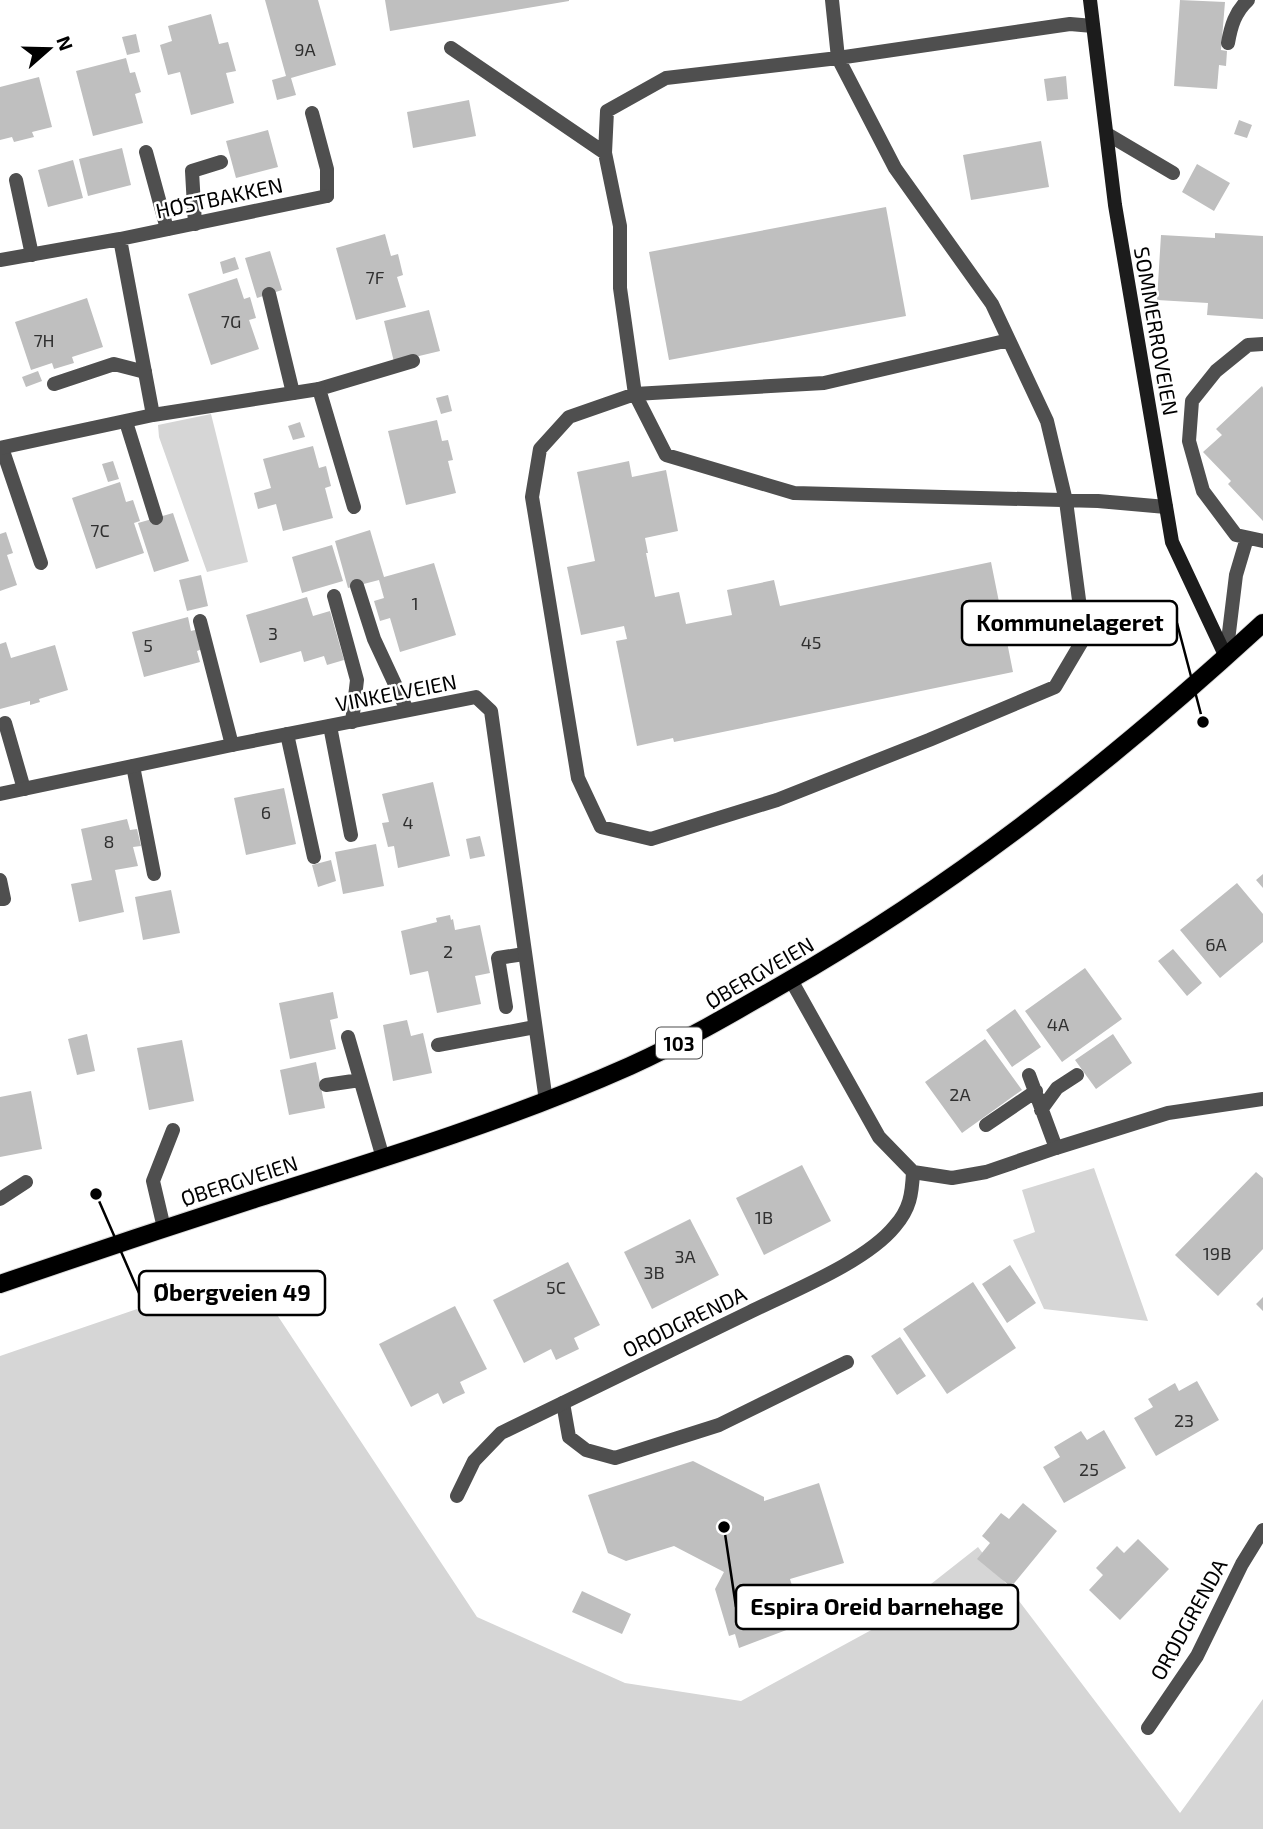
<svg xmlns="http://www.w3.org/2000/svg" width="1263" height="1829" font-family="'Exo 2',sans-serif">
  <rect width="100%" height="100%" fill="#fff"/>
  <path fill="#d6d6d6" d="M211,414L248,562L207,572L159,437L158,425Z
    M1094,1168L1148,1321L1044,1309L1013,1240L1035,1232L1022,1190Z
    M248,1271L477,1617L625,1683L741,1701L875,1628L978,1547L1180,1813L1263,1699V1829H0V1356Z"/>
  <path fill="#bfbfbf" d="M265,0H318L336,65L291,78L296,95L277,100L272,80L286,76Z
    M385,0H569V1L390,31Z
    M1180,0L1225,2L1221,50L1227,51L1226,66L1219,65L1217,89L1174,86Z
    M211,14L219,44L228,42L236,71L226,73L234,103L191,115L180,72L168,75L160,45L172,41L168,26Z
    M136,34L140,52L127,55L122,37Z
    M126,58L130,73L135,72L141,92L135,94L143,123L93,136L76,71Z
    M1066,76L1068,99L1047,101L1044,79Z
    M39,77L52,127L32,132L34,137L14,142L12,137L0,140V87Z
    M469,100L476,136L413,148L407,112Z
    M1239,120L1252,125L1247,138L1234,134Z
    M268,130L278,167L236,178L226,141Z
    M1041,141L1049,187L971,200L963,155Z
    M122,148L131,185L88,196L79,159Z
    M73,160L83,198L48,207L38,170Z
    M1197,164L1230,183L1214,211L1182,192Z
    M886,207L906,316L669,360L649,252Z
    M1215,233L1263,236V319L1207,315L1208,303L1157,300L1161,235L1215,238Z
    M385,234L391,256L398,254L403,275L397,277L406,307L356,320L336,248Z
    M270,251L282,290L257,298L245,258Z
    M235,257L239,269L223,274L220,262Z
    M237,278L244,299L250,297L256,318L249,320L259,349L211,365L188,294Z
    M87,298L103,347L72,357L74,363L54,369L52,363L31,370L15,322Z
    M429,310L440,351L394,362L384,321Z
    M38,371L42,381L26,387L22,377Z
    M1262,386L1263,388V521L1228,484L1231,481L1203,452L1222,435L1216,429Z
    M448,395L452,411L441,414L436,398Z
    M437,420L442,441L448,440L453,460L448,461L456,493L406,505L388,431Z
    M300,422L305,437L293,440L288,426Z
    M313,446L319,468L326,466L331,486L325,488L333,518L283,531L276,504L258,509L254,493L271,488L263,459Z
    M113,461L119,479L108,482L102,464Z
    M629,461L632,477L666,470L678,531L645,538L648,553H646L655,597L679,592L686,624L732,615L727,590L774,580L780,606L991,562L1013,672L674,742L673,738L637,746L616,641L627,639L624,626L581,635L567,567L595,561L577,472Z
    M120,482L126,502L133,500L140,521L134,523L144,553L96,569L72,498Z
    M173,513L189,561L154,572L138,523Z
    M370,530L384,577L434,563L456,635L400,652L390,618L380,621L374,601L384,598L379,580L348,588L335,541Z
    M6,532L13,553L7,555L17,585L0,591V534Z
    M332,545L343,581L302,593L292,557Z
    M201,575L208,606L187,611L179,580Z
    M307,597L313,616L330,611L344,660L327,665L324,656L304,662L301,651L260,663L246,615Z
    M188,617L191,631L199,629L205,648L197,651L200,662L144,677L132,632Z
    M6,642L11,658L55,645L68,690L39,699L40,702L30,705V701L0,709V644Z
    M433,782L450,856L398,868L394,846L388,847L382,823L389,822L382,794Z
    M284,788L296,844L246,855L234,798Z
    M127,819L130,830L137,829L141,846L133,847L138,866L115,870L124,912L79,922L71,884L92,880L81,829Z
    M480,836L485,856L470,859L466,839Z
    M376,844L384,886L343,894L335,852Z
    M331,860L336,881L318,887L312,865Z
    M1263,874V888L1256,880Z
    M1237,883L1263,914V942L1220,978L1180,930Z
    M171,890L180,933L143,940L135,897Z
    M450,915L451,920L453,919L455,930L480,925L490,973L475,976L481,1004L437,1013L428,971L410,975L401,931L437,922L436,918Z
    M1173,949L1202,983L1187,996L1158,961Z
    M1085,968L1122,1019L1062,1062L1025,1011Z
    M333,992L338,1018L330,1020L336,1049L290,1059L279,1003Z
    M1015,1009L1041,1047L1012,1067L986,1030Z
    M407,1020L411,1036L423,1033L432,1073L393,1081L383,1025Z
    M87,1034L95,1071L77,1075L68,1039Z
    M1113,1034L1132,1063L1096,1089L1075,1060Z
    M985,1039L1022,1090L962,1133L925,1082Z
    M182,1040L194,1101L149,1110L137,1048Z
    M316,1062L325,1108L289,1115L280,1070Z
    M31,1091L42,1149L0,1157V1097Z
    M802,1165L831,1221L764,1255L736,1198Z
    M1256,1172L1263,1178V1249L1218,1296L1175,1255Z
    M690,1219L719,1275L652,1309L624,1252Z
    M568,1262L600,1325L574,1338L579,1349L556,1360L551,1349L524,1363L493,1300Z
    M1010,1265L1036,1303L1007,1323L982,1284Z
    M973,1282L1016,1348L947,1394L903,1329Z
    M1263,1297V1311L1256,1304Z
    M455,1306L487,1369L460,1382L465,1393L454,1398L443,1404L438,1393L411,1407L379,1344Z
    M900,1337L926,1376L897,1395L871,1356Z
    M1197,1381L1219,1420L1156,1456L1134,1418L1153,1407L1148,1399L1175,1383L1179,1391Z
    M1104,1430L1126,1468L1064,1503L1043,1467L1060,1457L1054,1447L1081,1431L1087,1440Z
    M693,1461L764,1497V1501L819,1483L844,1563L790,1579L801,1614L794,1616L797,1626L739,1648L735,1634L729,1636L715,1589L724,1572L674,1546L626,1561L608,1553L588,1495Z
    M1023,1503L1057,1531L1011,1587L977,1559L990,1543L982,1536L1001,1513L1009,1519Z
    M1138,1539L1169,1569L1120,1620L1089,1590L1103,1575L1096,1568L1117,1546L1124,1553Z
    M582,1591L631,1614L622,1634L572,1612Z"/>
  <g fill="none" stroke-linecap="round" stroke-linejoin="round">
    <defs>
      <path id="primary" d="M0,1284C87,1254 174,1225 261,1197C385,1158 511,1119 630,1066C683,1042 733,1013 783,984C958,884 1115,759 1263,623"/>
    </defs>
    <use href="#primary" stroke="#dbdbdb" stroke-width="20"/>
    <path stroke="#4f4f4f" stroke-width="14" d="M832,0L838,58L1070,24L1093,26
      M1228,43C1231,26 1235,12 1248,0
      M451,48L605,153
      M312,113L327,169V196
      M1107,134L1173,173
      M146,152L167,229
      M16,180L32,255
      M195,224L192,171L221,162
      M269,294L293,393
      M1009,340L824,383L635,394L569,417L540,449L532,497L578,778L601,827L651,839L777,800L929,740L1055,687L1084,638L1066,501L1047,421L992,304L895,168L838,58L666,78L607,111L605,153L620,226V288L635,394L666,455L794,493L1098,501L1166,507
      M1263,344L1248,345L1216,371L1192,401L1189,441L1203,491L1236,535L1263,541
      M54,384L114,364L145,372
      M126,422L156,518
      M2,448L41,563
      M354,507L319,389L413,361
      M357,586L374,639L407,710
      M334,596L357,680L352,722
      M200,621L232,745
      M1226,657L1236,575L1247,538
      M5,723L24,789
      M330,726L351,835
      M287,734L314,857
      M133,766L154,874
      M0,880L4,899H0
      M506,1007L498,958L524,954
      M348,1037L383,1158
      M438,1045L535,1027
      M1029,1075L1056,1148
      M326,1085L360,1080
      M1041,1110L1057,1088L1077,1075
      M986,1125L1036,1091
      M0,1199L26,1182
      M164,1228L153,1181L173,1130
      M563,1403L569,1437L586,1450L615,1458L719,1425L847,1362"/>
    <path stroke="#4f4f4f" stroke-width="14" d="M120,239L153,415
      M0,260L120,239L327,196
      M0,448L153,415L319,389
      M0,794L232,745L476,697L491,711L546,1101
      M791,980L879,1137L913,1172L952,1178L986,1172L1056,1148L1168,1113L1263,1099
      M457,1496L474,1461L501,1433C584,1393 667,1353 750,1312C792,1291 866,1262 895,1226C910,1209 912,1194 913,1172
      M1148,1728L1197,1656L1242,1564L1263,1530"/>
    <path stroke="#1c1c1c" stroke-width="14" d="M1090,0L1115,205L1172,542L1226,657"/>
    <use href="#primary" stroke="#000" stroke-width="18"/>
  </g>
  <g text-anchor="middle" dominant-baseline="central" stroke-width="5" stroke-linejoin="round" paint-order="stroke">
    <g font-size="18" fill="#303030">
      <text x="305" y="49">9A</text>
      <text x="375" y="277">7F</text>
      <text x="231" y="321">7G</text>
      <text x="44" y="340">7H</text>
      <text x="100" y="530">7C</text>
      <text x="415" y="603">1</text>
      <text x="273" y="633">3</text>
      <text x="811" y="642">45</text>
      <text x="148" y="645">5</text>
      <text x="266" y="812">6</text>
      <text x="408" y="822">4</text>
      <text x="109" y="841">8</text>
      <text x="1216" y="944">6A</text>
      <text x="448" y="951">2</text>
      <text x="1058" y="1024">4A</text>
      <text x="960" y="1094">2A</text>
      <text x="764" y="1217">1B</text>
      <text x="1217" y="1253">19B</text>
      <text x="685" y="1256">3A</text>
      <text x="654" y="1272">3B</text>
      <text x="556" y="1287">5C</text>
      <text x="1184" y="1420">23</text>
      <text x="1089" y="1469">25</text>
    </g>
    <rect fill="#fff" stroke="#4c4c4c" stroke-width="2" x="656" y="1027.5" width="46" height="31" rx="5"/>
    <g font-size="19" font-weight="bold" fill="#000">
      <text x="679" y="1043">103</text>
    </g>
    <g font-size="21" fill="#000" stroke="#fff">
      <text transform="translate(219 197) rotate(-12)">HØSTBAKKEN</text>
      <text transform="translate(1157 331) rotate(80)">SOMMERROVEIEN</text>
      <text transform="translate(396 692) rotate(-11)">VINKELVEIEN</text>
      <text transform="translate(759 972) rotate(-30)">ØBERGVEIEN</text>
      <text transform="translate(239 1180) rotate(-18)">ØBERGVEIEN</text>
      <text transform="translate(684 1321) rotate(-26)">ORØDGRENDA</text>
      <text transform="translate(1188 1619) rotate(-61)">ORØDGRENDA</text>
    </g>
  </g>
  <path fill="none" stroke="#000" stroke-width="2.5" d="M1203 722L1177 623M96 1194L139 1293M724 1527L736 1607"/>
  <g fill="#000" stroke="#fff" stroke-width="2.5">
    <circle cx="1203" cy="722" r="7"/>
    <circle cx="96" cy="1194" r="7"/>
    <circle cx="724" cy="1527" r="7"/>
  </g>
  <g fill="#fff" stroke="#000" stroke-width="2.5">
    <rect x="962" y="601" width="215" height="44" rx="7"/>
    <rect x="139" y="1271" width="186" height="44" rx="7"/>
    <rect x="736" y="1585" width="282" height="44" rx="7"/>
  </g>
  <g font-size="23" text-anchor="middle" font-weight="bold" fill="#000">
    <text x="1070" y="631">Kommunelageret</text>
    <text x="232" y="1301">Øbergveien 49</text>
    <text x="877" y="1615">Espira Oreid barnehage</text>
  </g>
  <g transform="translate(49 49) rotate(70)" stroke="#ffffff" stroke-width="5" paint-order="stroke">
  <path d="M0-5L12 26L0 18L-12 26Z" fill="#000000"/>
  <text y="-10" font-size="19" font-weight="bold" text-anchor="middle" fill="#000000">N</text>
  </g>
</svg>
